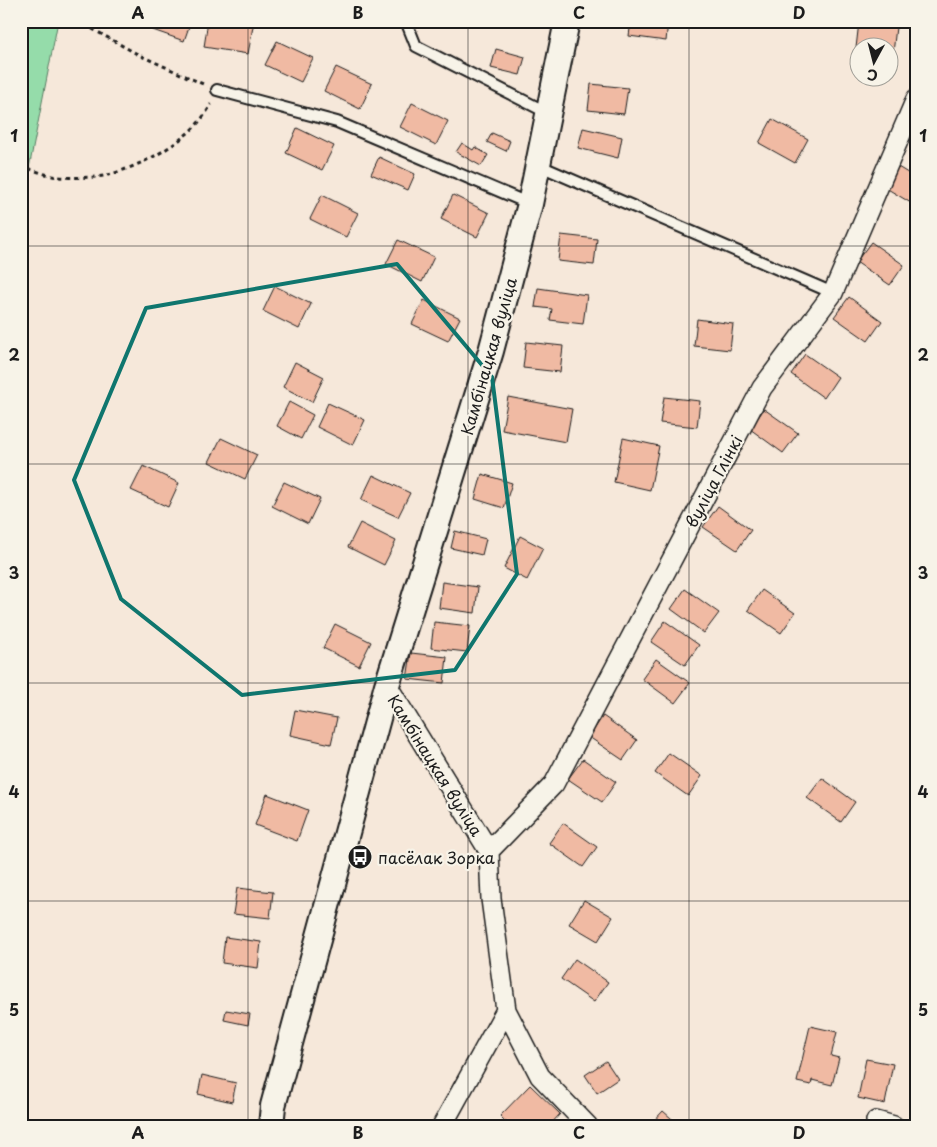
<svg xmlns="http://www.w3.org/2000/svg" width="937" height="1147" font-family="'Playpen Sans',sans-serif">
  <rect width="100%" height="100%" fill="#f6e8da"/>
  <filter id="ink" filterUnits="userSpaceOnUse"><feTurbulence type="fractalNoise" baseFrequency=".02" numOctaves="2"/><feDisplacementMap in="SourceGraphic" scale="10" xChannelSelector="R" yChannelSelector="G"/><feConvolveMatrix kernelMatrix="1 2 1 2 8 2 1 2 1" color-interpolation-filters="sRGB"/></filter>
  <g filter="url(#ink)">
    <path fill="#95dcaa" stroke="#587c63" d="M21,21H58L21,209Z"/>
    <path fill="#f0baa3" stroke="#1c1c1c" d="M134,21H191L184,41L133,23Z
      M208,21H254L248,54L204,47Z
      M631,21H668L666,41L629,36Z
      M859,22L896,27L893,53L890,52V48H856Z
      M277,41L313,58L301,82L265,65Z
      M496,49L525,57L520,75L491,68Z
      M336,67L372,84L360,109L324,91Z
      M591,84L628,88L624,114L588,110Z
      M412,103L448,121L436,145L400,127Z
      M772,119L808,139L795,163L759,143Z
      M297,128L334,146L322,170L286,153Z
      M583,128L622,137L618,158L578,148Z
      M492,133L510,141L506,151L487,142Z
      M462,143L473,150L475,147L488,155L481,166L456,152Z
      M379,157L415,174L408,190L371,174Z
      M898,167L916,178V206L886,188Z
      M322,195L358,213L346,237L310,219Z
      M453,195L489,213L477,237L441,219Z
      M561,235L597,239L594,265L558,261Z
      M398,240L434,257L422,282L386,264Z
      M871,242L904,265L890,285L856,262Z
      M275,286L311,304L299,329L263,311Z
      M538,288L587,295L583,324L550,320L552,309L535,307Z
      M849,297L882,321L868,341L834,317Z
      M424,300L460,318L448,341L412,324Z
      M697,319L733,324L730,350L694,346Z
      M526,342L563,346L560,372L523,368Z
      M805,354L838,377L824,398L791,374Z
      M295,362L324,377L312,402L283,387Z
      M508,397L572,409L566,442L502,430Z
      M664,397L700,401L697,427L660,423Z
      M289,402L313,415L301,439L277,426Z
      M328,403L365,420L353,445L317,427Z
      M764,409L798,433L783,453L750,429Z
      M221,438L257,455L245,479L209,462Z
      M623,438L659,446L650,490L614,482Z
      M143,466L179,483L168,507L131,490Z
      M482,474L512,483L504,508L475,499Z
      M373,475L410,493L398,517L361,500Z
      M284,482L320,499L308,524L272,506Z
      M718,506L751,530L737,550L703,527Z
      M360,523L396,541L384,565L348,547Z
      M455,531L486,539L482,555L451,548Z
      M520,536L543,548L527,580L504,568Z
      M442,582L478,587L475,613L439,608Z
      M685,589L719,613L704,633L671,609Z
      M762,590L795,613L781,633L748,610Z
      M665,621L699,645L685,665L651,642Z
      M434,622L470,626L467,652L431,648Z
      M335,624L371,642L359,666L323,648Z
      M411,653L447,657L444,683L407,679Z
      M656,659L690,683L675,703L642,679Z
      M295,710L337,718L331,744L290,735Z
      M603,716L637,740L623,760L589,737Z
      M669,753L702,776L688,796L655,773Z
      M583,759L616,782L602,802L568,779Z
      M822,778L855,802L841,822L807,798Z
      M267,794L308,810L297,841L255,825Z
      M563,823L597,847L583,867L549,843Z
      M237,888L273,892L270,918L233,914Z
      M584,900L613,917L598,941L569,924Z
      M225,937L261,942L258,968L222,963Z
      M575,959L608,982L594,1002L561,979Z
      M226,1010L250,1014L248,1025L224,1020Z
      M810,1026L837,1032L831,1056L839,1058L832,1085L812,1080L811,1085L797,1082Z
      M866,1059L893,1064L885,1104L858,1098Z
      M606,1061L618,1079L597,1093L585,1075Z
      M202,1075L236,1083L232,1102L198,1094Z
      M530,1085L560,1114L549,1126H510L500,1116Z
      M663,1111L680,1126H649Z"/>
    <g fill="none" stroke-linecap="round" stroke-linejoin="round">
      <defs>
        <path id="service" d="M406,21L416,46L548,113
          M217,90L337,122L530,204
          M538,165L833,293"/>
        <path id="minor" d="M387,685L489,851L491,899L506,1010L442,1126
          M489,851L554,784L762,388L833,293L916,99
          M506,1010L540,1076L588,1126
          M876,1121L894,1126"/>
        <path id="tertiary" d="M271,1126L273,1106L387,685L491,351L530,204L567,21"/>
      </defs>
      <use href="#service" stroke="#1c1c1c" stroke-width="14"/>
      <use href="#minor" stroke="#1c1c1c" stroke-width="22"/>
      <use href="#tertiary" stroke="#1c1c1c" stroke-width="28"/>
      <path stroke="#1c1c1c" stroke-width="3" stroke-dasharray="4 4" stroke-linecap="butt" d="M78,21L139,55L203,84
        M21,166C33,170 46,175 58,177C68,178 99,178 108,175C144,165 194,139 211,104"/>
      <use href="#service" stroke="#f7f3e8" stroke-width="10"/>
      <use href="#minor" stroke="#f7f3e8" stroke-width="19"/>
      <use href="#tertiary" stroke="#f7f3e8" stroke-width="24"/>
    </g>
  </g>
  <path fill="none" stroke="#0f766e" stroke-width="4" stroke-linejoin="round" d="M397,264L492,377L517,574L455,670L242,695L121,599L74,480L146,308Z"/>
  <path fill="none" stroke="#1c1c1c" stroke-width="1" stroke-opacity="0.55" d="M248,21V1126M468,21V1126M689,21V1126M21,246H916M21,464H916M21,683H916M21,901H916"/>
  <defs>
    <symbol id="bus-disc" viewBox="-11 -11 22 22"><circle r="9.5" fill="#1c1c1c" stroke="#f7f3e8"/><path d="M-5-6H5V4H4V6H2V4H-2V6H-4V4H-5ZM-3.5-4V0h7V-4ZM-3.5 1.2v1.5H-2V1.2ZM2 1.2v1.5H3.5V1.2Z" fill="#fff"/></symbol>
  </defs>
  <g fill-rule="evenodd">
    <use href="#bus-disc" x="346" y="843" width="28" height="28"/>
  </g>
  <g text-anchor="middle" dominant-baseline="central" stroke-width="4.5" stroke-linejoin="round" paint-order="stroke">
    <g font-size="16" fill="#1c1c1c" stroke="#f7f3e8">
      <text transform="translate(488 356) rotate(-74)">Камбінацкая вуліца</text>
      <text transform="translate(713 481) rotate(-62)">вуліца Глінкі</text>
      <text transform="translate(436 765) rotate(58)">Камбінацкая вуліца</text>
    </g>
    <g font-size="16" fill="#1c1c1c" stroke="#f7f3e8" text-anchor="start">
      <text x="378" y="857">пасёлак Зорка</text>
    </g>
  </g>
  <rect width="937" height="1147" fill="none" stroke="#f7f3e8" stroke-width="55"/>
  <g transform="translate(874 62) rotate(187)"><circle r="24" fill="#f7f3e8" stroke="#9f9d96"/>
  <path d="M0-4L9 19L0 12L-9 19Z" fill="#1c1c1c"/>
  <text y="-8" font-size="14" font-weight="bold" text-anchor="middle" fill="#1c1c1c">С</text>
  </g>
  <rect x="28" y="28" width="882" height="1092" fill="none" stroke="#1c1c1c" stroke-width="2"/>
  <g font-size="16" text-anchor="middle" font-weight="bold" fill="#1c1c1c">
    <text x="138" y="19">A</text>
    <text x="358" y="19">B</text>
    <text x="579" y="19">C</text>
    <text x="799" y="19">D</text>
    <text x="14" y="142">1</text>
    <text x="923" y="142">1</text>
    <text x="14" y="361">2</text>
    <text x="923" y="361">2</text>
    <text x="14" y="579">3</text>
    <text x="923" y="579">3</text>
    <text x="14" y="798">4</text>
    <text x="923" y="798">4</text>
    <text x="14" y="1016">5</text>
    <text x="923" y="1016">5</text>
    <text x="138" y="1139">A</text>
    <text x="358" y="1139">B</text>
    <text x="579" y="1139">C</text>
    <text x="799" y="1139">D</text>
  </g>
</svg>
